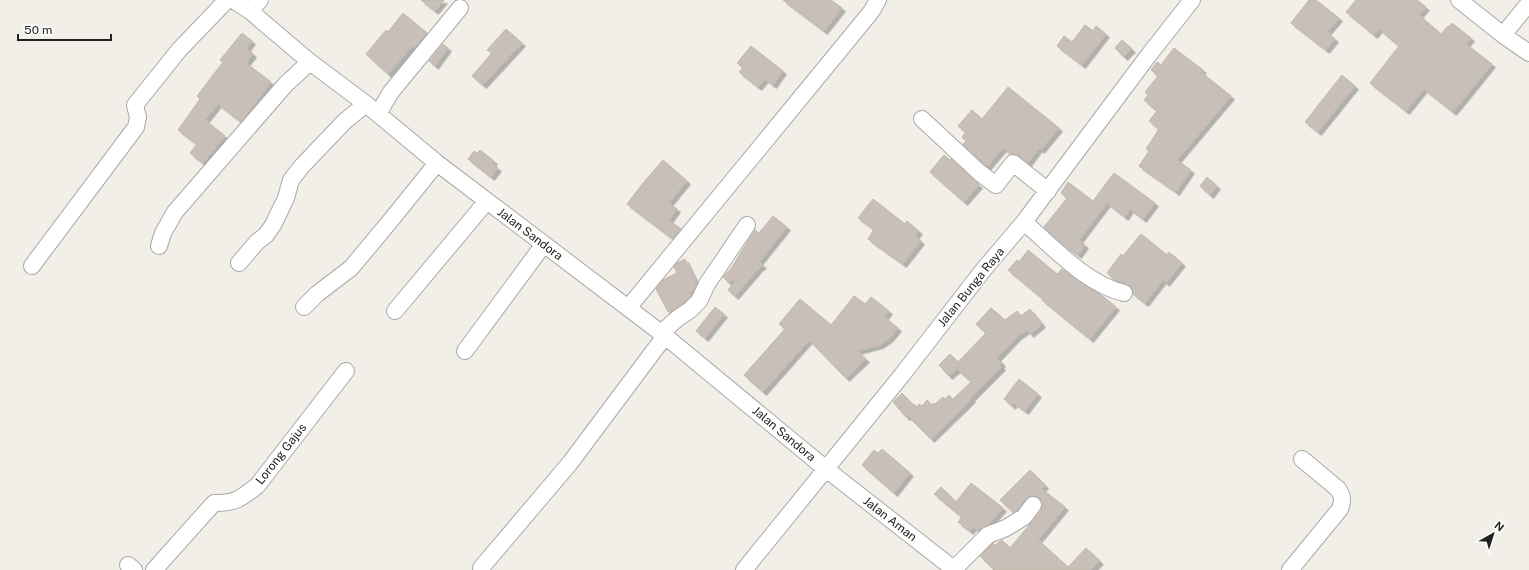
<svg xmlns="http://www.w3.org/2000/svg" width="1529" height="570" font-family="'Public Sans',sans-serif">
  <defs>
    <filter id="shadow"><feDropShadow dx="3.5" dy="3.5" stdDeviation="0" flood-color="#0004"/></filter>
  </defs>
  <rect width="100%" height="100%" fill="#f2efe9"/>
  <path fill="#c7bfb8" stroke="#c4b6ab" filter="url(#shadow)" d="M421,0H444L435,11Z
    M783,0H831L842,8L824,31Z
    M1309,0H1316L1339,18L1327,32L1335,39L1326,50L1291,23Z
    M1356,0H1417L1426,7L1419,15L1441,34L1448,26L1449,27L1452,23L1471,38L1466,44L1492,64L1453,112L1424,89L1406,111L1370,83L1399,46L1379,29L1374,35L1346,12Z
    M403,13L427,33L414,48L412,46L388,74L366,54L386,30L388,32Z
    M1085,25L1093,31L1096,26L1106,34L1082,65L1057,46L1064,36L1072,42Z
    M506,29L522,43L483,85L472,76L492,53L487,50Z
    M242,33L252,41L247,48L253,54L246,63L271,82L241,122L218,104L205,120L225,136L203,163L190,153L197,144L178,130L200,99L197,96L223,62L220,60Z
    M1122,40L1132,49L1124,57L1115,48Z
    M443,44L448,48L435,66L429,61Z
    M751,46L783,71L773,85L765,79L758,87L739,72L743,68L737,63Z
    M1174,48L1203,70L1201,72L1231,96L1177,160L1191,170L1176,192L1139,166L1149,151L1146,149L1159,129L1149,121L1157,111L1144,100L1148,95L1145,92L1158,76L1151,70L1157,62L1161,65Z
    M1342,75L1355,86L1318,132L1305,122Z
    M1008,87L1059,128L1041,150L1039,148L1028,163L1019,155L1011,154L1003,148L987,167L963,144L966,141L962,137L966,132L958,126L972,110L982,119Z
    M480,150L494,161L492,164L498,168L491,177L468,159L474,151L477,153Z
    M944,155L950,160L951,159L979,185L964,202L930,172Z
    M663,160L687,181L669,203L677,209L669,220L681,229L673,239L627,204L643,183Z
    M1114,173L1155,203L1143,219L1130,209L1125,217L1107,203L1079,240L1085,245L1078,255L1059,241L1044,227L1067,198L1061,193L1068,182L1093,201Z
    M1207,177L1217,186L1210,195L1200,186Z
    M873,199L905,224L907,221L919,231L915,236L921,241L903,264L868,239L874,229L858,218Z
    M773,216L787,227L759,262L763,265L760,267L735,296L728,290L738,277L728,282L723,277L732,267L755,230L759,233Z
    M1141,234L1167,255L1169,252L1182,263L1166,283L1163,280L1145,303L1133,294L1131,286L1117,281L1107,273L1121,254L1123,256Z
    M1028,250L1057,274L1062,269L1078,281L1100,294L1116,307L1090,339L1042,300L1043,299L1008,270L1017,260L1019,262Z
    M685,259L697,284L693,291L690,292L691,295L684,303L668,312L656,289L663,280L677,273L674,267L677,263Z
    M854,296L865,304L871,297L889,311L884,317L898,328L890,338L880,345L857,351L866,359L846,378L809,340L763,392L744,375L785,329L779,324L800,299L831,325Z
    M715,307L724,314L705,338L696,331Z
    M991,308L1005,320L1017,311L1021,316L1030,309L1042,324L1030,334L1027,330L1018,336L997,358L1002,363L1000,365L1002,367L971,398L972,399L931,439L908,416L906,417L893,402L902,393L913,405L914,404L917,407L919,404L922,406L927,400L932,405L934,403L935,404L943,397L945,399L949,395L953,399L971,382L957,369L949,376L939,365L950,354L958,362L986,333L976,324Z
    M1019,379L1038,394L1025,411L1014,403L1012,406L1004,399Z
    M882,449L910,473L894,493L862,465L874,450L878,453Z
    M1030,470L1045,485L1042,489L1065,507L1038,540L1068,567L1086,548L1100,561L1091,570H994L980,556L993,543L995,545L1002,540L1010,548L1041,511L1042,507V502L1039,498L1035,496H1030L1026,499L1017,510L1013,512L1000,500Z
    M971,483L1003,508L989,524L978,531L973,527L970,531L958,522L962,517L934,494L941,487L956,502Z"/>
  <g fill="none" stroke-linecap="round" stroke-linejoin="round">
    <defs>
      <path id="minor" d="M233,0L250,11L310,62L366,104L437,163L665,336L826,469L955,570
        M1459,0L1503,35L1529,53
        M250,11L260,0
        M1503,35L1529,3
        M378,114L391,92L460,8
        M922,119L980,173L996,185L1013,163L1048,191
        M1024,222C1053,247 1086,284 1124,293
        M159,246L163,233L175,212L286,84L310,62
        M239,263L257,242L266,235L273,225L286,198L291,180L302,166L345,121L366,104
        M32,266L136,127L138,117L135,105L179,50L227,0
        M304,307L317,294L351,268L391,220L437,163
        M628,308L871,12L878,0
        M395,311L487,201
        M661,333L678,318L690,310L699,301L707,284L747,225
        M465,351L544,244
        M128,565L134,570
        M481,568L570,463L665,336
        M954,569L988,535L1006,528L1024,517L1033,505
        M154,570L214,503C236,503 240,499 257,486L346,371
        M744,570L902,375L984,269L1024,222L1148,56L1192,0
        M1290,570L1340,509C1343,501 1343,496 1338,489L1302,459"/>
    </defs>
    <use href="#minor" stroke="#a9a9a9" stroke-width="18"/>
    <use href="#minor" stroke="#fff" stroke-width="16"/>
  </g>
  <g text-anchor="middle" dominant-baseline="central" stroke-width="3" stroke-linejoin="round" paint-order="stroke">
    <g font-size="12" fill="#222" stroke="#fff">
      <text transform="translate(530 234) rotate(37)">Jalan Sandora</text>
      <text transform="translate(971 287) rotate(-51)">Jalan Bunga Raya</text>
      <text transform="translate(784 434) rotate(40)">Jalan Sandora</text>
      <text transform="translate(281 454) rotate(-52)">Lorong Gajus</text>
      <text transform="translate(890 519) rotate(38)">Jalan Aman</text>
    </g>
  </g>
  <g transform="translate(1493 534) rotate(39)" stroke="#ffffff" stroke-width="3" paint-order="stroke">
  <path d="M0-3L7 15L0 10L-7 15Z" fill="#222222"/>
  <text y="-6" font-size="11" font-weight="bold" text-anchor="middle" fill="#222222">N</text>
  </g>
  <path d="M18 34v6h93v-6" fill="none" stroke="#222222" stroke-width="2"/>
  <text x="24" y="34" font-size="12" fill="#222222" stroke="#ffffff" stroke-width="3" paint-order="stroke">50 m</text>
</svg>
